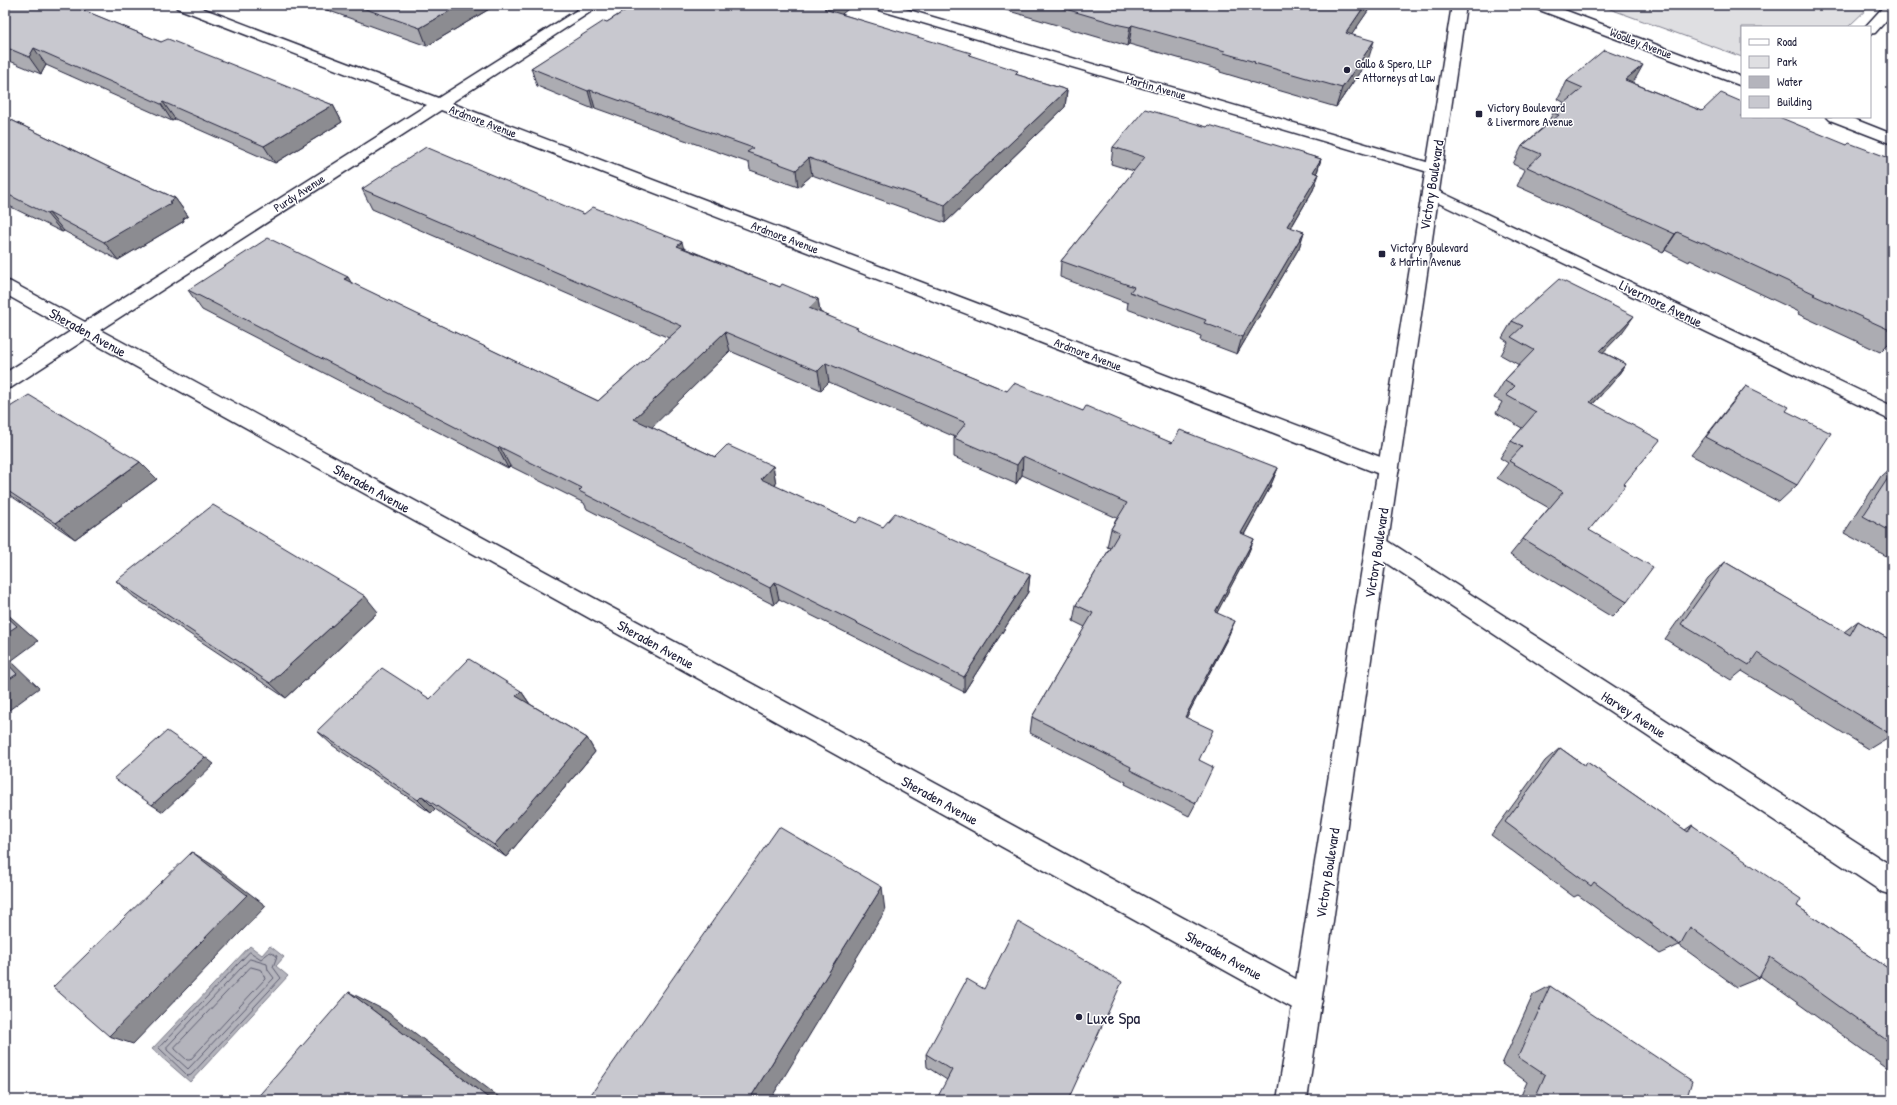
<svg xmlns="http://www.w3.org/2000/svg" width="1897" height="1105" font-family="'Patrick Hand',sans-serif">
  <rect width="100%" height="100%" fill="#fff"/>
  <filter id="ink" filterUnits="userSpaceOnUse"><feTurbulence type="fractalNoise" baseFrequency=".025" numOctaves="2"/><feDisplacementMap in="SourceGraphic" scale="8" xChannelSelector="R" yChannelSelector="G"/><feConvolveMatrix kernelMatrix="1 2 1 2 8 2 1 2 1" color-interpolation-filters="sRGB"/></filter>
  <g filter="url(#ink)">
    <path fill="#dfdfe2" stroke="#80808e" d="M1599,5H1871L1848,27H1742V57Z"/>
    <path fill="#b4b4bc" stroke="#7a7a88" d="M250,946L262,955L270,946L284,957L276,966L288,976L190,1082L152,1049Z"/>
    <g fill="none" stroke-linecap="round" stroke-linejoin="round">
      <path stroke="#5c5c6f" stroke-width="1" d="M250,952L261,959L270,952L277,956L273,967L281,978L191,1075L188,1076L159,1048Z
        M250,959L267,964L268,970L274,978L188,1069L167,1050V1047Z
        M251,967L262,970L265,979L190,1060H187L175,1049V1047Z"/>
      <defs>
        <path id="street" d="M175,5H194L438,98L585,5H601L451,103L1396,463L1399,469L1396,475L1389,477L1382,475L441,110L100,330L1318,991L1322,1001L1318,1011L1308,1015L1298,1011L86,339L12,387L5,389V373L71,331L5,294V280L11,282L85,322L427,105L177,8Z
          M870,5H892L1440,166L1442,169L1440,172L1434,174L1428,172L872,8Z
          M1885,5H1892V14L1875,33L1870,34V27H1865Z
          M1430,187L1892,406V421L1424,196L1422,192L1424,188Z
          M1377,536L1385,539L1892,866V895L1882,892L1369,551L1366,545L1369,539Z"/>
        <path id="secondary" d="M1452,5H1466L1307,1100H1277Z
          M1532,5H1551L1742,77V86L1534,8Z
          M1827,117H1849L1892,134V144L1830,120Z"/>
      </defs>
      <use href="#street" stroke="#22223b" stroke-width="3"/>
      <use href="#secondary" stroke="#22223b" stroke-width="3"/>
      <use href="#street" fill="#fff" fill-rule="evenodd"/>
      <use href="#secondary" fill="#fff" fill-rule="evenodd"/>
    </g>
    <path fill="#acacb2" stroke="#22223b" d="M5,5L80,9L161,42L333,105L342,122L275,163L175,119L172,121L46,65L41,74L5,59Z
      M313,5H496L427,46Z
      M634,5H853L841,14L971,56L1018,75L1067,90L1065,107L945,223L812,175L798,187L750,170L749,163L595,108L593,109L537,86L531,68L607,22Z
      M992,5H1372L1351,35L1368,60L1336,107L1250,82V81L1220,72V70L1129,44L1127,46L1118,43L992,6Z
      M1567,81L1633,83L1702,111L1847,145L1892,159V340L1880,352L1798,314L1799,312L1690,260L1689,262L1665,250L1663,252L1517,186L1525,170L1513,164L1522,146L1547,124L1553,113L1565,103L1558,99Z
      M5,117L131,178L175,198L188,216L183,219L184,221L118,260L64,231L62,232L5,204Z
      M1207,127L1321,159L1317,173L1319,174L1313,190L1291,228L1304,232L1299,248L1237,354L1200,340L1201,336L1127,309L1128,303L1060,277L1061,261L1134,171L1111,164L1113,147Z
      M362,189L584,214L684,248L780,287L818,299L820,312L858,330L1007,391L1083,411L1172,443L1278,468L1270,487L1244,535L1254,539L1247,556L1217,612L1228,637L1186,718L1199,760L1196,803L1189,816L1125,784L1126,782L1030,733L1032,717L1085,627L1073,621L1076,605L1110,548L1107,547L1111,529L1117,518L1022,475L1016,484L954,457V438L955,437L829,382L821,390L730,351L651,427L715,457L773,466L776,484L775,486L856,523L883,527L1030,575L1028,592L964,692L779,599L774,605L587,509L584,503L510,466L508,468L202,310L188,290L351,283L598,401L669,338L372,209Z
      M1512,321L1621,334L1603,352L1626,364L1613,382L1593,404L1624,484L1589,530L1627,602L1612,617L1510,555L1523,539L1549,508L1497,478L1508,463L1500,458L1511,441L1522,428L1496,413L1502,402L1494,398L1505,380L1519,365L1501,355L1508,342L1502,338Z
      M1746,386L1786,411L1797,485L1779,502L1691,455L1731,404Z
      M5,410L140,462L157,479L75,539L5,492Z
      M1892,466V559L1844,533L1881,476Z
      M1725,562L1844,632L1858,621L1892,641V735L1869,749L1742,671L1731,680L1665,639L1708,578Z
      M116,581L378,612L286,698L134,597Z
      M521,691L530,704L587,738L595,752L506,857L435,809L431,813L332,745L317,731L430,699Z
      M1560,748L1584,765L1587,762L1685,830L1692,825L1797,906L1892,971V1071L1760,976L1759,978L1737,987L1679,945L1660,954L1578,895L1574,897L1491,835L1545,761Z
      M1550,986L1686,1100H1519L1527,1082L1502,1064L1533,995Z
      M926,1054L1068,1100L947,1080L927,1067Z"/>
    <path fill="#8c8c91" stroke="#22223b" d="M71,5H78L87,19Z
      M460,5H496L427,46L420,28Z
      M830,5H853L826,27L824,9Z
      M1365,5H1372L1340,52L1346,33Z
      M1132,25L1129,44L1127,46L1130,27Z
      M1374,41L1368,60L1336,107L1342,88Z
      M34,48L46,65L41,74L29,57Z
      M1643,65L1633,83L1615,99L1625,80Z
      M590,90L595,108L593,109L588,91Z
      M1067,90L1065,107L945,223V205Z
      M163,102L175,119L172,121L161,104Z
      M333,105L342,122L275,163L264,146Z
      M809,158L812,175L798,187L796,170Z
      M1321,159L1316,175L1313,172Z
      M1319,174L1313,190L1282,243L1287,226Z
      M175,198L188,216L183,219L184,221L118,260L104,242Z
      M49,213L64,231L62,232L47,214Z
      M1304,232L1299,248L1237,354L1242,337Z
      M1677,232L1665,250L1663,252L1675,234Z
      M682,242L687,261L677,246Z
      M348,277L359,296L344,279Z
      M818,299L821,318L809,308Z
      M1634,316L1621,334L1588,368L1600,351Z
      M725,332L730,351L641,438L634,419Z
      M826,363L829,382L821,390L818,371Z
      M1626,364L1613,382L1578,420L1590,402Z
      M500,447L510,466L508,468L498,449Z
      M1023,456L1022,475L1016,484L1017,465Z
      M140,462L157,479L75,539L56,523Z
      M773,466L776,484L765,497L761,479Z
      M1278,468L1270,487L1235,551L1241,533Z
      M1254,539L1247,556L1209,628L1215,612Z
      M1030,575L1028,592L964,692V677Z
      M775,582L779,599L774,605L770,588Z
      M365,596L378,612L286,698L270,683Z
      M5,612L38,641L11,661L39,688L5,713Z
      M1235,621L1228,637L1179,732L1185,717Z
      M521,691L531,706L516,696Z
      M587,738L595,752L506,857L494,845Z
      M205,757L214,764L163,812L152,805Z
      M422,796L435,809L431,813L418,800Z
      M192,852L211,864L266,906L133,1044L109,1036Z
      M882,887L885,911L770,1100H749Z
      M349,992L386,1011L503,1100H491Z"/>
    <path fill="#c8c8cf" stroke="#22223b" d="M5,5H71L161,42L168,39L333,105L264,146L163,102L161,104L34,48L29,57L5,47Z
      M354,5H460L420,28Z
      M634,5H830L824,9L971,53L969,55L1018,71L1015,74L1067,90L945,205L809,158L796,170L747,152L753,148L590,90L588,91L531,68L604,21L607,22Z
      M1052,5H1365L1346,33L1374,41L1342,88L1254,63L1255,62L1224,53L1225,51L1132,25L1130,27L1120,25Z
      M1604,50L1643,65L1625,80L1702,111L1721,93L1742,102V117H1779L1847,145L1849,143L1892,159V331L1813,295L1815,294L1703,242L1702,243L1677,232L1675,234L1527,167L1541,154L1522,146L1559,115L1553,113L1583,88L1567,81Z
      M1145,109L1207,127L1209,125L1321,159L1313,172L1319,174L1287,226L1304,232L1242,337L1204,323L1206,320L1130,292L1134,287L1061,261L1145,157L1113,147Z
      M5,117L131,178L175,198L169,202L171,203L104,242L49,213L47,214L5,193Z
      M426,147L584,214L593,207L682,242L677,246L780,287L782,284L818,299L809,308L858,328L857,329L1007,391L1014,383L1083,411L1086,406L1172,443L1180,430L1278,468L1241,533L1254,539L1215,612L1235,621L1185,717L1213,730L1199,760L1213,767L1196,803L1130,770L1131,767L1032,717L1093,613L1076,605L1119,533L1111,529L1127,503L1023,456L1017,465L954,438L966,423L826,363L818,371L725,332L634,419L715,457L727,445L773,466L761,479L856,523L861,517L883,527L895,513L1030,575L964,677L775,582L770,588L579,491L582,488L500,447L498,449L188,290L268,238L348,277L344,279L598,401L682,326L362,189Z
      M1559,279L1634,316L1600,351L1626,364L1590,402L1660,440L1624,484L1626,485L1589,530L1653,567L1627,602L1523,539L1563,492L1509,461L1522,447L1511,441L1536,412L1506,395L1515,386L1505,380L1534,350L1511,337L1523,326L1512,321Z
      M1746,386L1789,407L1786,411L1831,433L1797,485L1706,437Z
      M29,395L140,462L56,523L5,489V410Z
      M1892,472V532L1863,516Z
      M213,505L365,596L270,683L116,581Z
      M1725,562L1850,635L1858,621L1892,641V735L1757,653L1749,665L1681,624Z
      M5,615L17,626L5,634Z
      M469,659L521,691L516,696L587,738L494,845L422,796L418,800L317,731L382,668L430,699Z
      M5,661L17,674L5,682Z
      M167,731L205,757L152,805L114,778Z
      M1560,748L1585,766L1587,762L1688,832L1692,825L1801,899L1797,906L1892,971V1044L1770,957L1759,978L1690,927L1680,945L1594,882L1591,886L1505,822Z
      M779,827L882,887L749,1100H587Z
      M192,852L247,895L109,1036L53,987Z
      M1018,922L1122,982L1068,1100H936L952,1070L926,1054L967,979L984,989Z
      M1550,986L1692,1081L1686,1100H1534L1545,1075L1518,1057Z
      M349,992L491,1100H255Z"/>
  </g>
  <g fill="#22223b" stroke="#fff" stroke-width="1.5">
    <circle cx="1347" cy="70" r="4"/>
    <rect x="1475" y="110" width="8" height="8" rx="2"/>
    <rect x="1378" y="250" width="8" height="8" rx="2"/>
    <circle cx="1079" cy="1017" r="4"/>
  </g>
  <g text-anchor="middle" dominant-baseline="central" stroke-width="3" stroke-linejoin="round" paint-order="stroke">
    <g font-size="12" fill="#22223b" stroke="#fff">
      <text transform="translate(1641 43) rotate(21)">Woolley Avenue</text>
      <text transform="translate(1156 87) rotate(16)">Martin Avenue</text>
      <text transform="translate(483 121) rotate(21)">Ardmore Avenue</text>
      <text transform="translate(299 193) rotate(-33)">Purdy Avenue</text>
      <text transform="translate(785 237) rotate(21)">Ardmore Avenue</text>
      <text transform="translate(1088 354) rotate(21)">Ardmore Avenue</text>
    </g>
    <g font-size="12" fill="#22223b" stroke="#fff" text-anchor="start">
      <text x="1355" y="63">Gallo &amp; Spero, LLP<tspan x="1355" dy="14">- Attorneys at Law</tspan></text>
      <text x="1487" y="107">Victory Boulevard<tspan x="1487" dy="14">&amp; Livermore Avenue</tspan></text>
      <text x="1390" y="247">Victory Boulevard<tspan x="1390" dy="14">&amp; Martin Avenue</tspan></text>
    </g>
    <g font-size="14" fill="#22223b" stroke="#fff">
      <text transform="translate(1431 185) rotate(-81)">Victory Boulevard</text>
      <text transform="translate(1661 303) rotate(26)">Livermore Avenue</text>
      <text transform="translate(88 332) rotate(29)">Sheraden Avenue</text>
      <text transform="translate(372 488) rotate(29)">Sheraden Avenue</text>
      <text transform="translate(1376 553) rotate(-81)">Victory Boulevard</text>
      <text transform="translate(656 644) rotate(29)">Sheraden Avenue</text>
      <text transform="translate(1634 714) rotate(33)">Harvey Avenue</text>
      <text transform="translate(940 800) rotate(29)">Sheraden Avenue</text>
      <text transform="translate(1327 873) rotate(-81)">Victory Boulevard</text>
      <text transform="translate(1224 955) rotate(29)">Sheraden Avenue</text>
    </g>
    <g font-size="17" fill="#22223b" stroke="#fff" text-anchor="start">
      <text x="1087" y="1017">Luxe Spa</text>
    </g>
  </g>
  <rect width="1897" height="1105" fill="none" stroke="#fff" stroke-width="20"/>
  <rect x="10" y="10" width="1877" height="1085" fill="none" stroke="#22223b" stroke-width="1.5" filter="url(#ink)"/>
  <rect x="1741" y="26" width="130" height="92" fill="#ffffff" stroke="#a7a7b1"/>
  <rect x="1749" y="39" width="20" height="6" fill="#ffffff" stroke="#a7a7b1"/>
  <text x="1777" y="46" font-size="12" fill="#22223b">Road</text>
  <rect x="1749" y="56" width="20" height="12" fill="#dfdfe2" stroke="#a7a7b1"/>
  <text x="1777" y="66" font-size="12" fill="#22223b">Park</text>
  <rect x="1749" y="76" width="20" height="12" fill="#b4b4bc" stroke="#a7a7b1"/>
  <text x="1777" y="86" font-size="12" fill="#22223b">Water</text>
  <rect x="1749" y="96" width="20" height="12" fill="#c8c8cf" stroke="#a7a7b1"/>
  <text x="1777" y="106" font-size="12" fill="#22223b">Building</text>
</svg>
